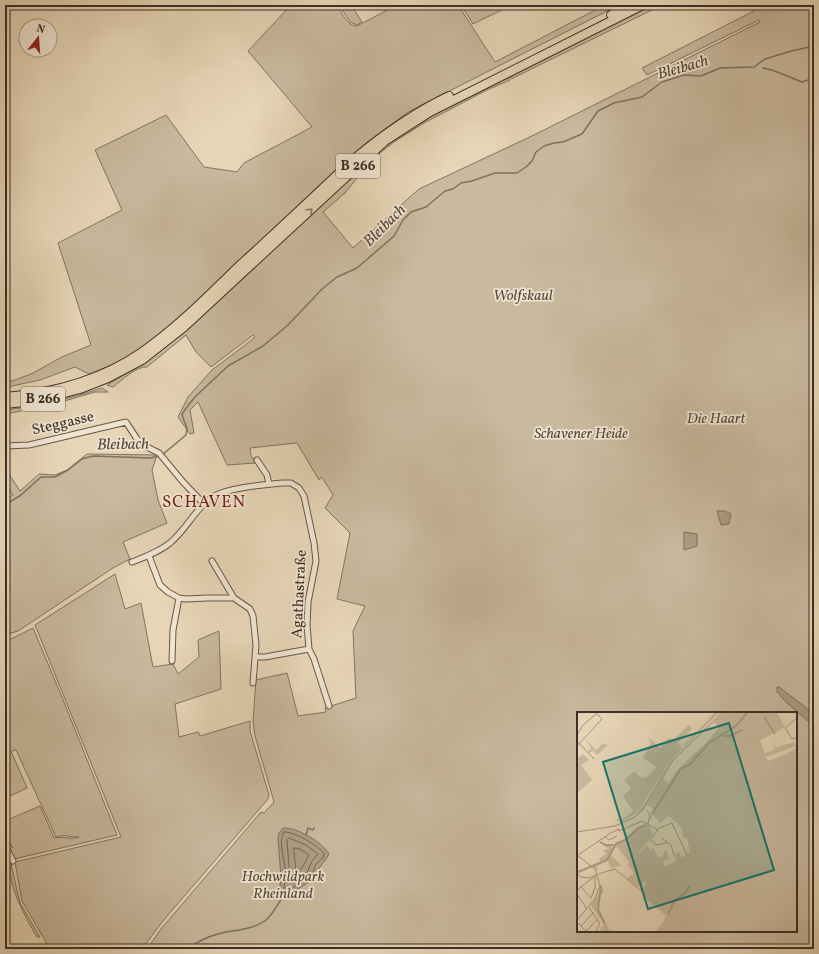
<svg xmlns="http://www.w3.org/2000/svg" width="819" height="954" font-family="Vollkorn,serif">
  <rect width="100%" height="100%" fill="#e6d5b6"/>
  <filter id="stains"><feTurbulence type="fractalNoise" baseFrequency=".005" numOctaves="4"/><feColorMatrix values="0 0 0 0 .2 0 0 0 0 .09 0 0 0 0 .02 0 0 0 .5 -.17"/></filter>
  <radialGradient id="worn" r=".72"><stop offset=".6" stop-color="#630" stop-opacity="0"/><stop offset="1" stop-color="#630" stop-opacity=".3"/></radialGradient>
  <path fill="#c9b99e" stroke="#827462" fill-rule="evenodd" d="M291,5H337C342,13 347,26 357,26L397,5H458L495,62L605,5H619L408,112L366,143L325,180L191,307L146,345L121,361L89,374L75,367L40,380L12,386H5V382L12,381L31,374L62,357L91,345L58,243L122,210L95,150L166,115L204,167L237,172L244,163L312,127L248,51Z
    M339,5H351L362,22L357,25L350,22Z
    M461,5H512L473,24Z
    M650,5H662L511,79L510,76Z
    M752,5H814V949H147L161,929L261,812L264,813L274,802L255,736L253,721L256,680L287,673L298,716L326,712L325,708L356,698L353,631L365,606L337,599L350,533L325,508L333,495L323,479L321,477L319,480L297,443L250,448L251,455L255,463L227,465L198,402L190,410L194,433L190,434L178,417L188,397L212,370L253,339L255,337L253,335L211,367L196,352L186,335L147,367C136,366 121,381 113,387L107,385L149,359L184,332L381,148L416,123L505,77L510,80L487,90L424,123L394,142L380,153L361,173L345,193L323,212L353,248L419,189L534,135L760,22L759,20L647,75L642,68L754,11ZM578,713H796V931H578Z
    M102,388L108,392H95L51,405L5,414V410C40,406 68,399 102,388Z
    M87,454L157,455L152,470L158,500L167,523L123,542L130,559L113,568L18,631L5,635V500L13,495L5,483V468L20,491L39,474L55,475L67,470Z
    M115,574L125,609L141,603L153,667L173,664L178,674L199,657L198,640L219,631L221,689L175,704L179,737L198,732L200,736L250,721V731L269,795L268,799L162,922L142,949H50L22,901L15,862L121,837L35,625Z
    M33,628L64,702L117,835L14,859L5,842V839L13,848L5,837V821L40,806L54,838C64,836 71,840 79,837C70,837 64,834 56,837L16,750L11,751L27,788L10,796L5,801V640L13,638Z
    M11,864L20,903L40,937H37C28,922 5,881 11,864Z"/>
  <path fill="#ac9d85" stroke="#7f715f" d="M717,511H725L731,514L729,524L721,525Z
    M684,532L697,534V546L684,550Z
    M777,687H779L814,714V726L786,702L777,692Z
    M283,828C297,827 322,842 329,854C325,863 317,866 317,877L296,890L284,895L279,892L281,878L278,838L279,833Z"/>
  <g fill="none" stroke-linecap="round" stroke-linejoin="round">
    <path stroke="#746656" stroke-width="1" d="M284,832C293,831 320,846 324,854L323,858L316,864L312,875L294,887L286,890L284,888C285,881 285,875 285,868C284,858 278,842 284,832Z
      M289,838L306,845L318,854L312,861L307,873L292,881L290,880L287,840Z
      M294,848L300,849L309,855L302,868L298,870L296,869Z"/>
    <path stroke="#7f715f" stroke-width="1.5" d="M763,68L772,70L802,82L814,78
      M162,455L186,435L187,428L183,418L182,414L190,403L197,395L228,366L263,346L288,325L322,289L337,277L357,268L394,236L403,220L411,212L426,207L445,191L453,189L461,183L472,181L495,173H517L526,167L532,161L536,152L544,146L554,143L563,142L582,134L598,111L614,103L642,97L662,82L684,75L701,76L720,68L754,67L765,59L791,51L814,46
      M5,505L21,495L41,477H55L68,470L82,459L93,456L150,458L159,456
      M306,835L308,828L313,830L314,828
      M187,949C197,942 206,937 218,934C233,930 253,930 266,920C274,913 278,903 284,895"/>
    <defs>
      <path id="street" d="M5,446L29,445L126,422L137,439L145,446L159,453L183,482L204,504
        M257,460L267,475L269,484
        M149,556L160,585L168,592L179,598L186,599L207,598H234L250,609L253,616L256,645L253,683
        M212,561L234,598
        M132,562C145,557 159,552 170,543C187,529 196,507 214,496C231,487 264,485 283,483H291L299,488L304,496L314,543L316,561L308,602L307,625L309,649L314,659L329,706
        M256,657H265L309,649
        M172,661L173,630L179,598
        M5,846L13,861"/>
      <path id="primary" d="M611,15L630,5
        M5,397C52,393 102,380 142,352C177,328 208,296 239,266C278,231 316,195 354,159C384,134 413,113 449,96
        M5,404L34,401L80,389L108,378L142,360L184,327L385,141L430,112L643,5"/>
    </defs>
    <use href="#street" stroke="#66584a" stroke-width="7"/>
    <use href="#primary" stroke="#3c2f26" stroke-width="10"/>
    <use href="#street" stroke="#efe4d0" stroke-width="5"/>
    <use href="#primary" stroke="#e6d5b6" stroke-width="8"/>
  </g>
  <defs><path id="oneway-chevron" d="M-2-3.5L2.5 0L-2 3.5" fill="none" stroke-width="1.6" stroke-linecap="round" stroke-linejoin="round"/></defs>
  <use stroke="#887a67" href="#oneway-chevron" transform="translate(310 211) rotate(-43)"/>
  <g text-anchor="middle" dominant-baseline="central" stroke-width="3.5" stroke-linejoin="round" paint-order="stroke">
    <g fill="#efe4d0" stroke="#726559" stroke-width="1">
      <rect x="336" y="154" width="44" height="24" rx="3"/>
      <rect x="21" y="387" width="44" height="24" rx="3"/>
    </g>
    <g font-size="14" font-weight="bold" fill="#3c2f26">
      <text x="358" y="166">B 266</text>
      <text x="43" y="399">B 266</text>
    </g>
    <g font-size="15" font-style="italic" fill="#584b3e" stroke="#efe4d0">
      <text x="523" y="296">Wolfskaul</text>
      <text x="716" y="419">Die Haart</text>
      <text x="581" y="434">Schavener Heide</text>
      <text x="283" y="877">Hochwildpark<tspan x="283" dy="17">Rheinland</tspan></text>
    </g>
    <g font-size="15" fill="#3c2f26" stroke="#efe4d0">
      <text transform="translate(63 424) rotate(-13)">Steggasse</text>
      <text transform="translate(300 594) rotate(-87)">Agathastraße</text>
    </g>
    <g font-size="16" font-style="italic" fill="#584a3e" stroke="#efe4d0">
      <text transform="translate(683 68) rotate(-16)">Bleibach</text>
      <text transform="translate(385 226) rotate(-45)">Bleibach</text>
      <text transform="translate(123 445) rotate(-1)">Bleibach</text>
    </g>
    <g font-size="17" letter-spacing="1" fill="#7a1f14" stroke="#efe4d0">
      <text x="204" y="502">SCHAVEN</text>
    </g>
  </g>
  <g transform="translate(577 712)">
    <rect width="220" height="220" fill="#e6d5b6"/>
    <path d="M143,0L94,48L61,100L46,109H40L39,107L45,108L56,99L46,84L54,76L47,68L57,60L65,66L70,65L80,55L66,46L74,31L71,25L83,36L92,26L96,28L112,13L115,17L100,31L105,36L137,1ZM147,0L200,1L208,15L183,28L188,41L197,38L198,23V36L217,30L219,34L189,45L191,49L210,42L220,35V220H78L87,209L90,199L88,203L70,187L63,178L70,172L63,165L67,170L62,175L50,166L57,161L50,152L58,146L52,150L39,134L34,143L44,154L34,156L31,149L20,154L21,160L15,153L23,150L22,147L29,142L26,138L32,137L22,130L28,133H36L34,135L37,136L38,131L51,126L44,120L52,124L60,116L71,113L76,122L58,146L70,133L73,138L76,136L81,145H85L89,137L92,146L86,150L88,155L99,149L97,143L102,140L105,146L113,140L110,126H106L105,116L92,104L83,111L75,102V108L73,106L76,97L70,93L66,99L60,104L96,49ZM137,10L142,16L129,31L99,59L92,71L86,67L97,48ZM9,27L19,38L25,32L31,33L20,43L16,39L12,41L11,39L14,36ZM6,42L12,48L4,53L15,68L0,81V47ZM24,172L27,179L22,186V198L32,217L39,220H22L27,212L14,193L22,182Z" fill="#c9b99e" fill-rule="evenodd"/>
    <path fill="none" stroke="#ac9d85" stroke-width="2" d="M187,5L198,22M147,24H153L165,18M75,102L103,58L113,52L132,31L159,14L171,0M23,130L28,133H37M1,160L30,148L39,132L50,127L61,116L69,113M24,174L21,198L28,212M91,202L98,188L110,179L112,174"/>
    <path fill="none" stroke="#a2937c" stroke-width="1" d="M220,6L208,16L215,27L220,25M0,23L6,13L19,2M0,29L17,47M0,34L25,7L18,0M70,99L73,102L71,112M65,109L81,118M42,119L65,109M0,120L38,114L58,105L66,96L95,49L146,0M28,125L32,128L40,124M85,126L94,133L97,143M75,128L79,133L90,131M72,130L82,116L95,111L110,143M1,143L32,122L42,117V119M0,161L4,165L12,166L19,163M4,175L14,186L18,176V165M0,178L21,162L38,157L68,182M0,182L10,197M12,195L23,212L18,220M0,208L18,187L23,173L18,157L1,144M0,210L10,220M4,214L17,200M9,219L21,207"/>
    <path fill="#0f766e" fill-opacity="0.15" stroke="#0f766e" stroke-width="2" d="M152,11L197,158L71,197L26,50Z"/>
    <rect width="220" height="220" fill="none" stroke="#3c2f26" stroke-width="2"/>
  </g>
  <rect width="819" height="954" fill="none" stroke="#e6d5b6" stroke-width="20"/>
  <rect x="6" y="6" width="807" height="942" fill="none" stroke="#3c2f26" stroke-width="2"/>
  <rect x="10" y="10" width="799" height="934" fill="none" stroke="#3c2f26"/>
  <g transform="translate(38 38) rotate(17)"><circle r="19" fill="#efe4d0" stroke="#a79c8c"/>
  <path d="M0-3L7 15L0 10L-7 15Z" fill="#8f2418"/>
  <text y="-6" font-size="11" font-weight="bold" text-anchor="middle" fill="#3c2f26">N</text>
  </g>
  <rect width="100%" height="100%" filter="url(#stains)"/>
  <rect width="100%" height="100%" fill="url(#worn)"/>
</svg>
